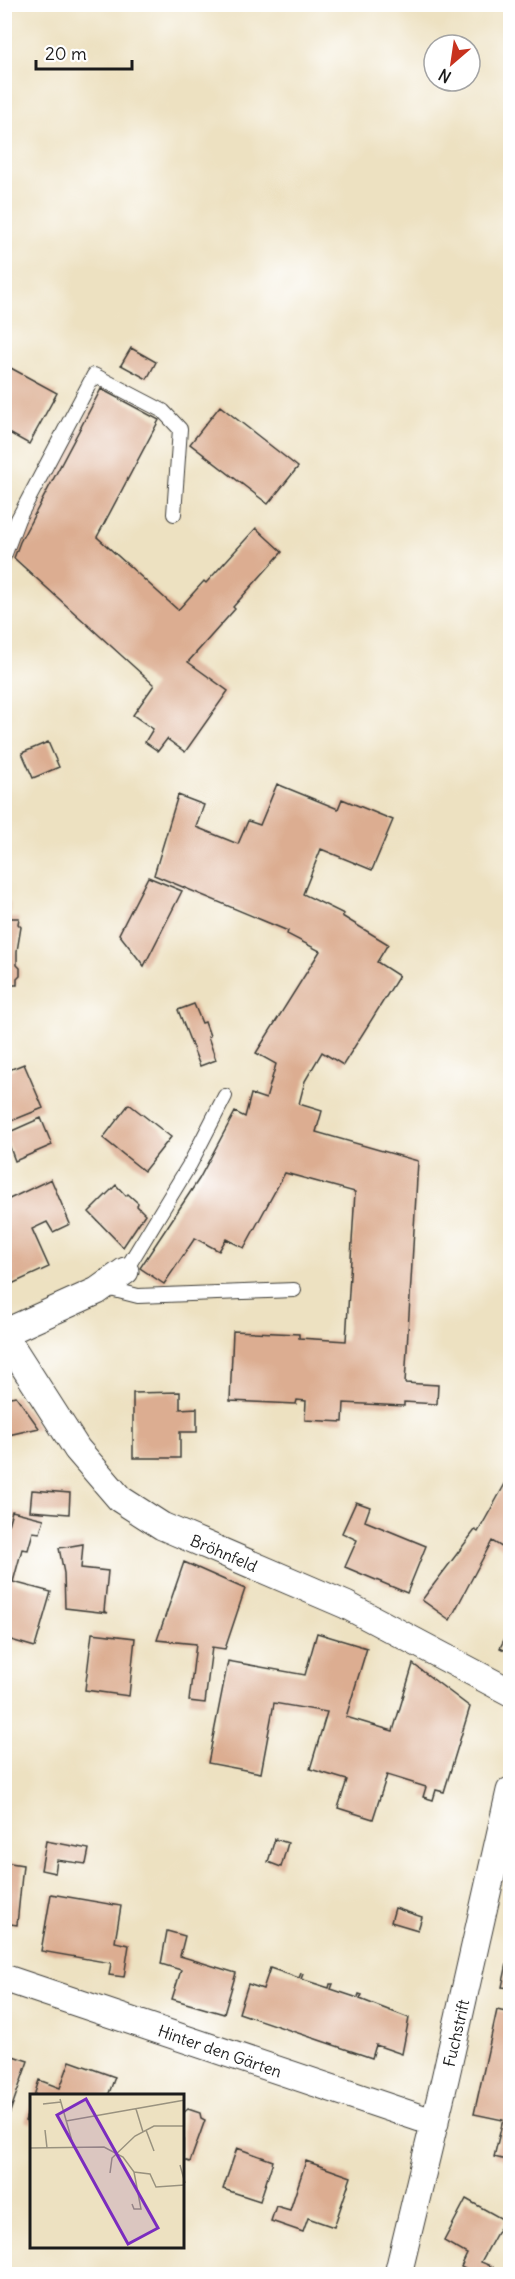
<svg xmlns="http://www.w3.org/2000/svg" width="515" height="2279" font-family="Delius,sans-serif">
  <rect width="100%" height="100%" fill="#fff"/>
  <filter id="ink" filterUnits="userSpaceOnUse"><feTurbulence type="fractalNoise" baseFrequency=".0167" numOctaves="2"/><feDisplacementMap in="SourceGraphic" scale="12" xChannelSelector="R" yChannelSelector="G"/><feConvolveMatrix kernelMatrix="1 2 1 2 8 2 1 2 1" color-interpolation-filters="sRGB"/></filter>
  <filter id="wash" filterUnits="userSpaceOnUse"><feTurbulence type="fractalNoise" baseFrequency=".008" numOctaves="4" result="noise"/><feDisplacementMap in="SourceGraphic" scale="24" xChannelSelector="R" yChannelSelector="G"/><feGaussianBlur stdDeviation="1.35" result="paint"/><feColorMatrix in="noise" values="0 0 0 0 0 0 0 0 0 0 0 0 0 0 0 0 0 1.4 0 .05"/><feComposite in="paint" operator="in"/></filter>
  <g filter="url(#wash)">
    <rect width="100%" height="100%" fill="#ede1c1"/>
    <g id="blocks">
      <path fill="#dcad91" d="M131,348L156,362L147,379L121,365Z
        M9,367L57,393L29,444L4,430V376Z
        M101,389L159,420L97,537L178,610L204,581L206,583L256,528L282,552L233,607L235,609L188,662L228,691L185,752L167,739L158,751L145,742L153,729L133,715L154,685L14,558L20,542Z
        M220,406L298,467L268,504L190,444Z
        M48,742L59,767L33,778L22,753Z
        M277,784L338,809L342,799L393,820L372,870L321,849L303,894L344,914L342,916L388,944L377,962L399,976L343,1065L322,1052L305,1081L299,1104L322,1111L316,1132L418,1161L405,1383L438,1385L437,1404L404,1402V1406L344,1403L343,1422L305,1420L306,1401L297,1400L296,1404L230,1401L233,1331L299,1334V1338L346,1341L355,1192L285,1173L244,1248L226,1239L219,1251L195,1238L164,1284L140,1268L199,1179L235,1112L245,1117L251,1094L266,1099L276,1064L256,1053L320,951L287,934L288,931L154,875L178,795L204,805L196,827L238,844L248,821L260,825Z
        M148,877L182,891L144,966L119,934Z
        M4,902H10L9,918H19L18,924L21,927L17,951V965L20,968V976L17,979V985H8L7,1000H4Z
        M194,1004L202,1023L205,1022L210,1036L208,1037L216,1060L200,1066L178,1010Z
        M24,1064L43,1108L4,1124V1072Z
        M129,1104L171,1137L144,1171L103,1138Z
        M41,1118L52,1145L15,1161L5,1134Z
        M51,1179L70,1224L53,1232L47,1222L32,1229L49,1267L5,1287V1201Z
        M116,1185L126,1196L128,1194L138,1203L137,1206L145,1214L123,1247L89,1212Z
        M180,1392V1409L197,1408V1432H180V1458H133V1393Z
        M16,1396L39,1428L4,1436V1398Z
        M510,1475V1552L492,1541L450,1620L422,1600L475,1530L478,1532Z
        M32,1490L70,1493L69,1514L30,1511Z
        M356,1502L370,1507L365,1521L426,1546L407,1593L345,1567L357,1540L342,1533Z
        M12,1511L44,1519L40,1533L33,1532L28,1550L22,1549L13,1582L51,1592L35,1647L4,1638V1524L8,1525Z
        M83,1544L81,1568L108,1571L104,1611L108,1613L65,1608L64,1573L59,1548Z
        M184,1562L245,1589L225,1649L212,1647L205,1703L189,1701L196,1644L157,1640Z
        M510,1628V1653L500,1648Z
        M92,1633L135,1638L129,1696L85,1690Z
        M317,1633L367,1648L346,1717L393,1731L413,1664L470,1707L444,1792L436,1790L433,1800L423,1797L426,1787L387,1775L373,1819L338,1808L347,1780L310,1769L327,1712L274,1703L261,1773L208,1763L228,1661L305,1675Z
        M275,1839L288,1843L281,1867L268,1862Z
        M46,1841L89,1849L86,1864L57,1860L55,1873L41,1870Z
        M4,1862L23,1865L17,1925L4,1923Z
        M51,1894L121,1906L115,1942L129,1945L124,1977L109,1975L111,1963L41,1951Z
        M395,1908L422,1917L418,1930L391,1922Z
        M167,1931L185,1936L180,1956L236,1973L224,2014L172,1999L181,1970L161,1964Z
        M508,1959H510V1988L502,1987Z
        M270,1968L299,1978L301,1973L303,1974L301,1979L329,1988L330,1984H333L331,1989L358,1998L359,1994L362,1995L360,1999L409,2018L402,2054L376,2045L372,2058L239,2013L248,1984L263,1989Z
        M497,2010L510,2013V2161L494,2157L503,2120L474,2114Z
        M4,2053L28,2061L9,2115L4,2114Z
        M70,2061L115,2077L108,2096H34L39,2080L60,2088Z
        M31,2103H32V2124L25,2121Z
        M188,2109L200,2113L201,2118L205,2120L190,2162L183,2160V2113Z
        M237,2148L273,2161L260,2201L223,2189Z
        M306,2161L351,2177L334,2227L308,2218L303,2232L271,2221L276,2206L290,2210Z
        M466,2199L504,2220L481,2262L493,2267L489,2274H475L461,2267L467,2254L444,2241Z"/>
    </g>
  </g>
  <g filter="url(#ink)">
    <use href="#blocks" fill-opacity="0" stroke="#3b3a35" stroke-width="1.5"/>
    <g fill="none" stroke-linecap="round" stroke-linejoin="round">
      <defs>
        <path id="lane" d="M4,556L18,519L94,375L163,411L180,429L174,514
          M125,1271L190,1164L225,1096
          M103,1287L138,1296L294,1290"/>
        <path id="street" d="M4,1333L97,1291L125,1271
          M4,1335L77,1449L120,1499L162,1526L346,1605L510,1692
          M4,1978L435,2123
          M398,2274L445,2079L510,1791"/>
      </defs>
      <use href="#lane" stroke="#3b3a35" stroke-width="16"/>
      <use href="#street" stroke="#3b3a35" stroke-width="29"/>
      <use href="#lane" stroke="#fff" stroke-width="14"/>
      <use href="#street" stroke="#fff" stroke-width="27"/>
    </g>
  </g>
  <g text-anchor="middle" dominant-baseline="central" stroke-width="4.5" stroke-linejoin="round" paint-order="stroke">
    <g font-size="16" fill="#1c1c1c" stroke="#fff">
      <text transform="translate(224 1553) rotate(23)">Bröhnfeld</text>
      <text transform="translate(456 2033) rotate(-77)">Fuchstrift</text>
      <text transform="translate(220 2051) rotate(19)">Hinter den Gärten</text>
    </g>
  </g>
  <g transform="translate(30 2094)">
    <rect width="154" height="154" fill="#ede1c1"/>
    <path fill="none" stroke="#99927f" stroke-width="1.5" d="M30,5L44,54M13,10L31,8M106,15L113,38M36,27L155,6M15,36L17,54M116,36L124,57M0,54L74,53L93,63L104,78L120,80L126,93L155,91M150,71L155,89M80,79L82,64L105,42L124,32H155M102,110L104,115H111L104,78"/>
    <path fill="#7b2cbf" fill-opacity="0.15" stroke="#7b2cbf" stroke-width="3" d="M56,5L128,134L98,150L27,21Z"/>
    <rect width="154" height="154" fill="none" stroke="#1c1c1c" stroke-width="3"/>
  </g>
  <rect width="515" height="2279" fill="none" stroke="#fff" stroke-width="24"/>
  <g transform="translate(452 63) rotate(209)"><circle r="28" fill="#ffffff" stroke="#a4a4a4" stroke-width="1.5"/>
  <path d="M0-4.5L10 22L0 15L-10 22Z" fill="#c8321e"/>
  <text y="-9" font-size="16" font-weight="bold" text-anchor="middle" fill="#1c1c1c">N</text>
  </g>
  <path d="M36 60v9h96v-9" fill="none" stroke="#1c1c1c" stroke-width="3"/>
  <text x="45" y="60" font-size="18" fill="#1c1c1c" stroke="#ffffff" stroke-width="4.5" paint-order="stroke">20 m</text>
</svg>
